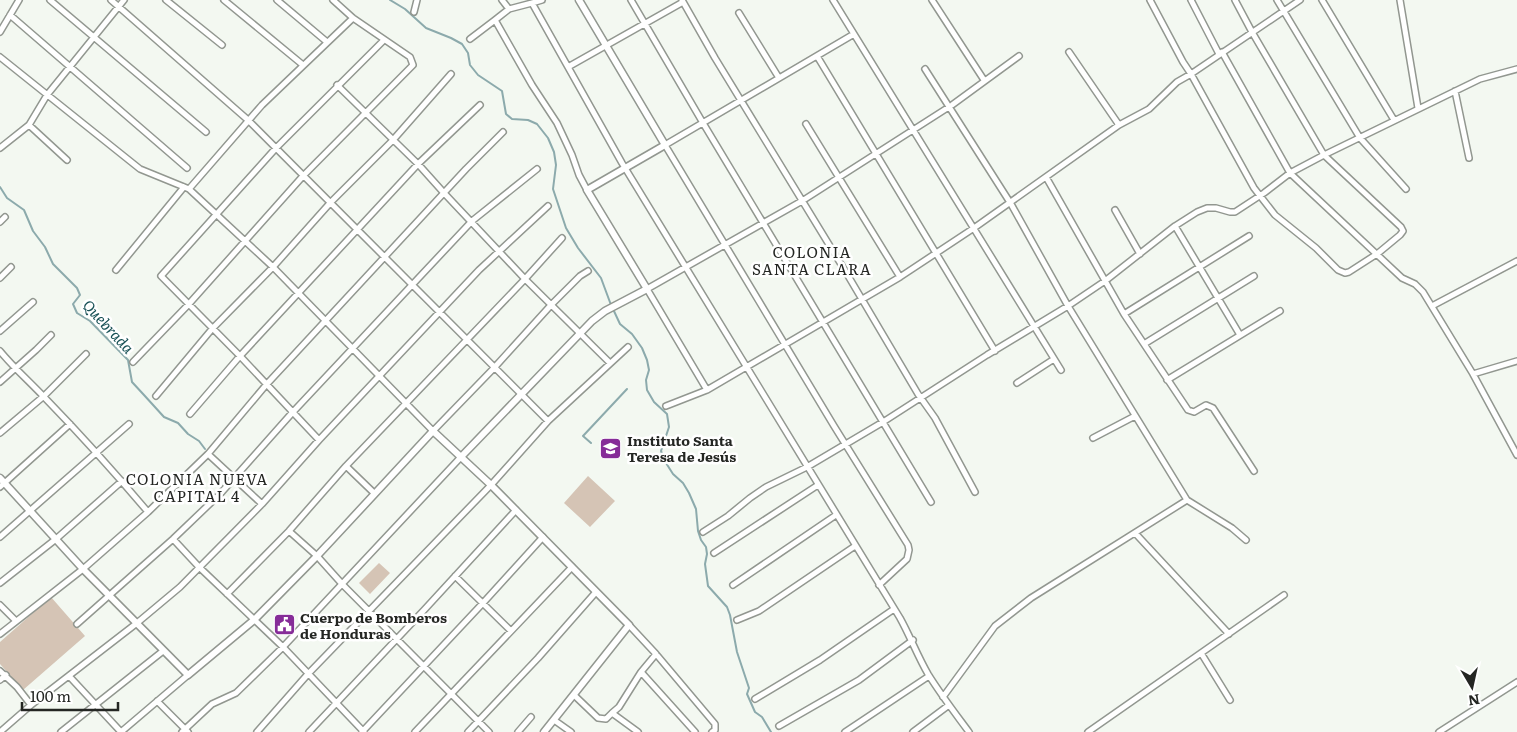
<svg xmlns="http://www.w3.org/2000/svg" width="1517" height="732" font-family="Literata,serif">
  <rect width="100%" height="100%" fill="#f3f8f1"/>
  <path fill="#d5c4b5" d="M588,476L615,501L590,527L564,503Z
    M379,563L390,573L370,594L359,583Z
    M51,597L85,636L23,690L0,664V642Z"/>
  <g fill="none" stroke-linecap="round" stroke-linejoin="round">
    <path stroke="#8caaac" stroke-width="2" d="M390,0L405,9L426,28L451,38L462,44L468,53L470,65L478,75L502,91L506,114L512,119L528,120L537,124L548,138L554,152L556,165L553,189L566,228L578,248L601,278L611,305
      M0,187L7,198L24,210L33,231L45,247L53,264L77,288L80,295L73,304L77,313L90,321L128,360L132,382L144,395L164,417L178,423L188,434L199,441L205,449
      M613,309L620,324L632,334L642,348L647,360L649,370L646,380L647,390L654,402L667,414L669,427L661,451L666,463L673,474L683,483L689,493L696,509L698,531L701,540L706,547L707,554L705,564L708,586L727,607L730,615L737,652L749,688L747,694L755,712L762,717L771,732
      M591,443L583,436L627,389"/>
    <defs>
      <path id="minor" d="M50,0L206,132
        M111,0L248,120L548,421
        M166,0L222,45
        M224,0L303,65
        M277,0L327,42
        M502,0L509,9L532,3L622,163L900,618C910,636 918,657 928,674C941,695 955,713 969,732
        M631,0L703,123L931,502
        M682,0L715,58L847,274L918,394L935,418L975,492
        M833,0L1061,370
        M932,0L984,80
        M1150,0L1183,62L1191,74L1300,0
        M1191,0L1219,54
        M1277,0L1360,138L1406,189
        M1322,0L1394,120
        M1400,0L1418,108
        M532,3L542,0
        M414,12L417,0
        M739,13L779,78
        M10,15L187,168
        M495,20L509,9
        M0,32L19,0
        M854,34L665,145L834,426L908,545L909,550L907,559L879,585
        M470,39L495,20L532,85L557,123L572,155L579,175L587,190
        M1069,52L1119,125
        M1222,52L1290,173L1402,278L1415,284L1423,292L1473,374L1517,455
        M817,56L995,351
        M0,57L140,169L189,189L273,267L433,431L494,368L552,304L580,276L588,271
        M568,67L683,2
        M925,69L1011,204L1068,306L1187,500L1031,598L995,626L943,697
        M337,85L418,164L444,193L525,279L610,363
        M1455,91L1469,158
        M806,124L900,277
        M29,125L67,160
        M0,148L29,125L47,95L124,0
        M1046,177L1124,314L1188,410L1194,412L1206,405L1213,408L1254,471
        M189,189L262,105L353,18
        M1115,210L1140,254
        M0,222L5,217
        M1175,226L1240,335
        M116,270L184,187
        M0,278L11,267
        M1432,306L1517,261
        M1124,314L1249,236
        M0,331L33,302
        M1144,344L1254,276
        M0,351C14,368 30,382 45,398C81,435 115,473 148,512
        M133,362L188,305L303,176L413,65L410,57L353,18L333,0
        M1473,374L1517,361
        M1167,380L1280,311
        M0,382L36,350L51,335
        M1017,383L1054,359
        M707,390L647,289L802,201L952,105L1019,56
        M156,396L212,329L273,267L331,202L393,140L451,74
        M666,406L707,390L900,277L974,228L1119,125L1149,109L1177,82L1191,74L1254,188L1275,215L1316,248L1338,270L1345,273L1349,272L1377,254L1400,235L1403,231L1401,227L1324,155L1252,32L1235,0
        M190,414L240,356L418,164L480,105
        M0,433L44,396L86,354
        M1093,438L1135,416
        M319,440L240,356L161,276L276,148L384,40
        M208,454L262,504
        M346,466L374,493
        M0,487L70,424
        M1187,500L1232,528L1246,540
        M289,531L317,556L343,585L489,732
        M703,532L728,516L750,498L766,487L807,467L883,422L987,355L1068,306L1105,281L1175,226L1197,212L1207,208H1216L1230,212H1235L1264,193L1290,173L1324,155L1480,79L1517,69
        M1135,533L1229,634
        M0,537L129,424
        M173,539L199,567L283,647L364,732
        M714,553L818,485
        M455,576L511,631
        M0,583L56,539L122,481
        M733,585L836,515
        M227,594L289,531L346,466L525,279L562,238
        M0,605L16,621
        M737,620L759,611L855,546
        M77,624L173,539L220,494L292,413L472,221L537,169
        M629,625L656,654L715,724V730L712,732
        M0,634L83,569L148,512L208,454L266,385L466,169L503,132
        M1201,653L1230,700
        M0,671L17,687L31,705
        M641,672L695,732
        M69,676L121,732
        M0,680L6,675
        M575,696L598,718L606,719L612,713
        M755,699L820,660L894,609
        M157,701L188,732
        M554,720L571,732
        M779,726L859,680L913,640
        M0,732L31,705L137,623L180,587L262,504L319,440L479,270L548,206
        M61,732L163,651
        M121,732L188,675
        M182,732L212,704L236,693L283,647L460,458
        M257,732L308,674L491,485L548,421L628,347
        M309,732L425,609L516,510
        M362,732L483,603L543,537
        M415,732L572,567
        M468,732L538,658L596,592
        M518,732L531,717
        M638,732L612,713L619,707L641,672L656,654
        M845,732L929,676
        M913,732L949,705
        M1088,732L1284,595
        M1439,732L1517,682"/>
      <path id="tertiary" d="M460,458L592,321L605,311L647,289L587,190L665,145L579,0
        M0,478L83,569L188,675L254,620L317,556L433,431L491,485L629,625L544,732"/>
    </defs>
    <use href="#minor" stroke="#929790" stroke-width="8"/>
    <use href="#tertiary" stroke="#929790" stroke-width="9"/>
    <use href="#minor" stroke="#fff" stroke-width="5"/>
    <use href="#tertiary" stroke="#fff" stroke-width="6"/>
  </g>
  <defs>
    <symbol id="school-square" viewBox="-11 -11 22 22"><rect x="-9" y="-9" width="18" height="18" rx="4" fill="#862c98" stroke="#fff"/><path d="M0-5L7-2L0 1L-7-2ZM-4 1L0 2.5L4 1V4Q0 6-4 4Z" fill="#fff"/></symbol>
    <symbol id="civic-square" viewBox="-11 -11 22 22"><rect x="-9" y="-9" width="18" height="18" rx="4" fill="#862c98" stroke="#fff"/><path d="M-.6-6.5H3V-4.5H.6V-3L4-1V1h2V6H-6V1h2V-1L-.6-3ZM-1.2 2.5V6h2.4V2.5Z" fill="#fff"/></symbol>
  </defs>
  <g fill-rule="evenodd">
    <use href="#school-square" x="598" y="436" width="25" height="25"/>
    <use href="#civic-square" x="272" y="612" width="25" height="25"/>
  </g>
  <g text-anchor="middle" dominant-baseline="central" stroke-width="5" stroke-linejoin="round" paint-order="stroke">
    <g font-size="14" font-weight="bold" fill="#242623" stroke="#fff" text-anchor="start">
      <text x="627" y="440">Instituto Santa<tspan x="627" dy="16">Teresa de Jesús</tspan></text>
      <text x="300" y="617">Cuerpo de Bomberos<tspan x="300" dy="16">de Honduras</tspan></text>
    </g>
    <g font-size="15" letter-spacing="1" fill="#242623" stroke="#fff">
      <text x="812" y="251">COLONIA<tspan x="812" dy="17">SANTA CLARA</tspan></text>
      <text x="197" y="478">COLONIA NUEVA<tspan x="197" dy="17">CAPITAL 4</tspan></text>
    </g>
    <g font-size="15" font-style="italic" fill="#185156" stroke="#fff">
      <text transform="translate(109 326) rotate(47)">Quebrada</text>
    </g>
  </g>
  <g transform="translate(1472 687) rotate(171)" stroke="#ffffff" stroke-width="4" paint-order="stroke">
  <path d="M0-4L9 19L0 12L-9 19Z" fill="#242623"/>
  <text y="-8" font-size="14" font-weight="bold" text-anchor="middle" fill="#242623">N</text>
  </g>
  <path d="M22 702v8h96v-8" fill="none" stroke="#242623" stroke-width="2.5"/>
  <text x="30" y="702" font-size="15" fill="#242623" stroke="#ffffff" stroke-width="4" paint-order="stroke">100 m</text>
</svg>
